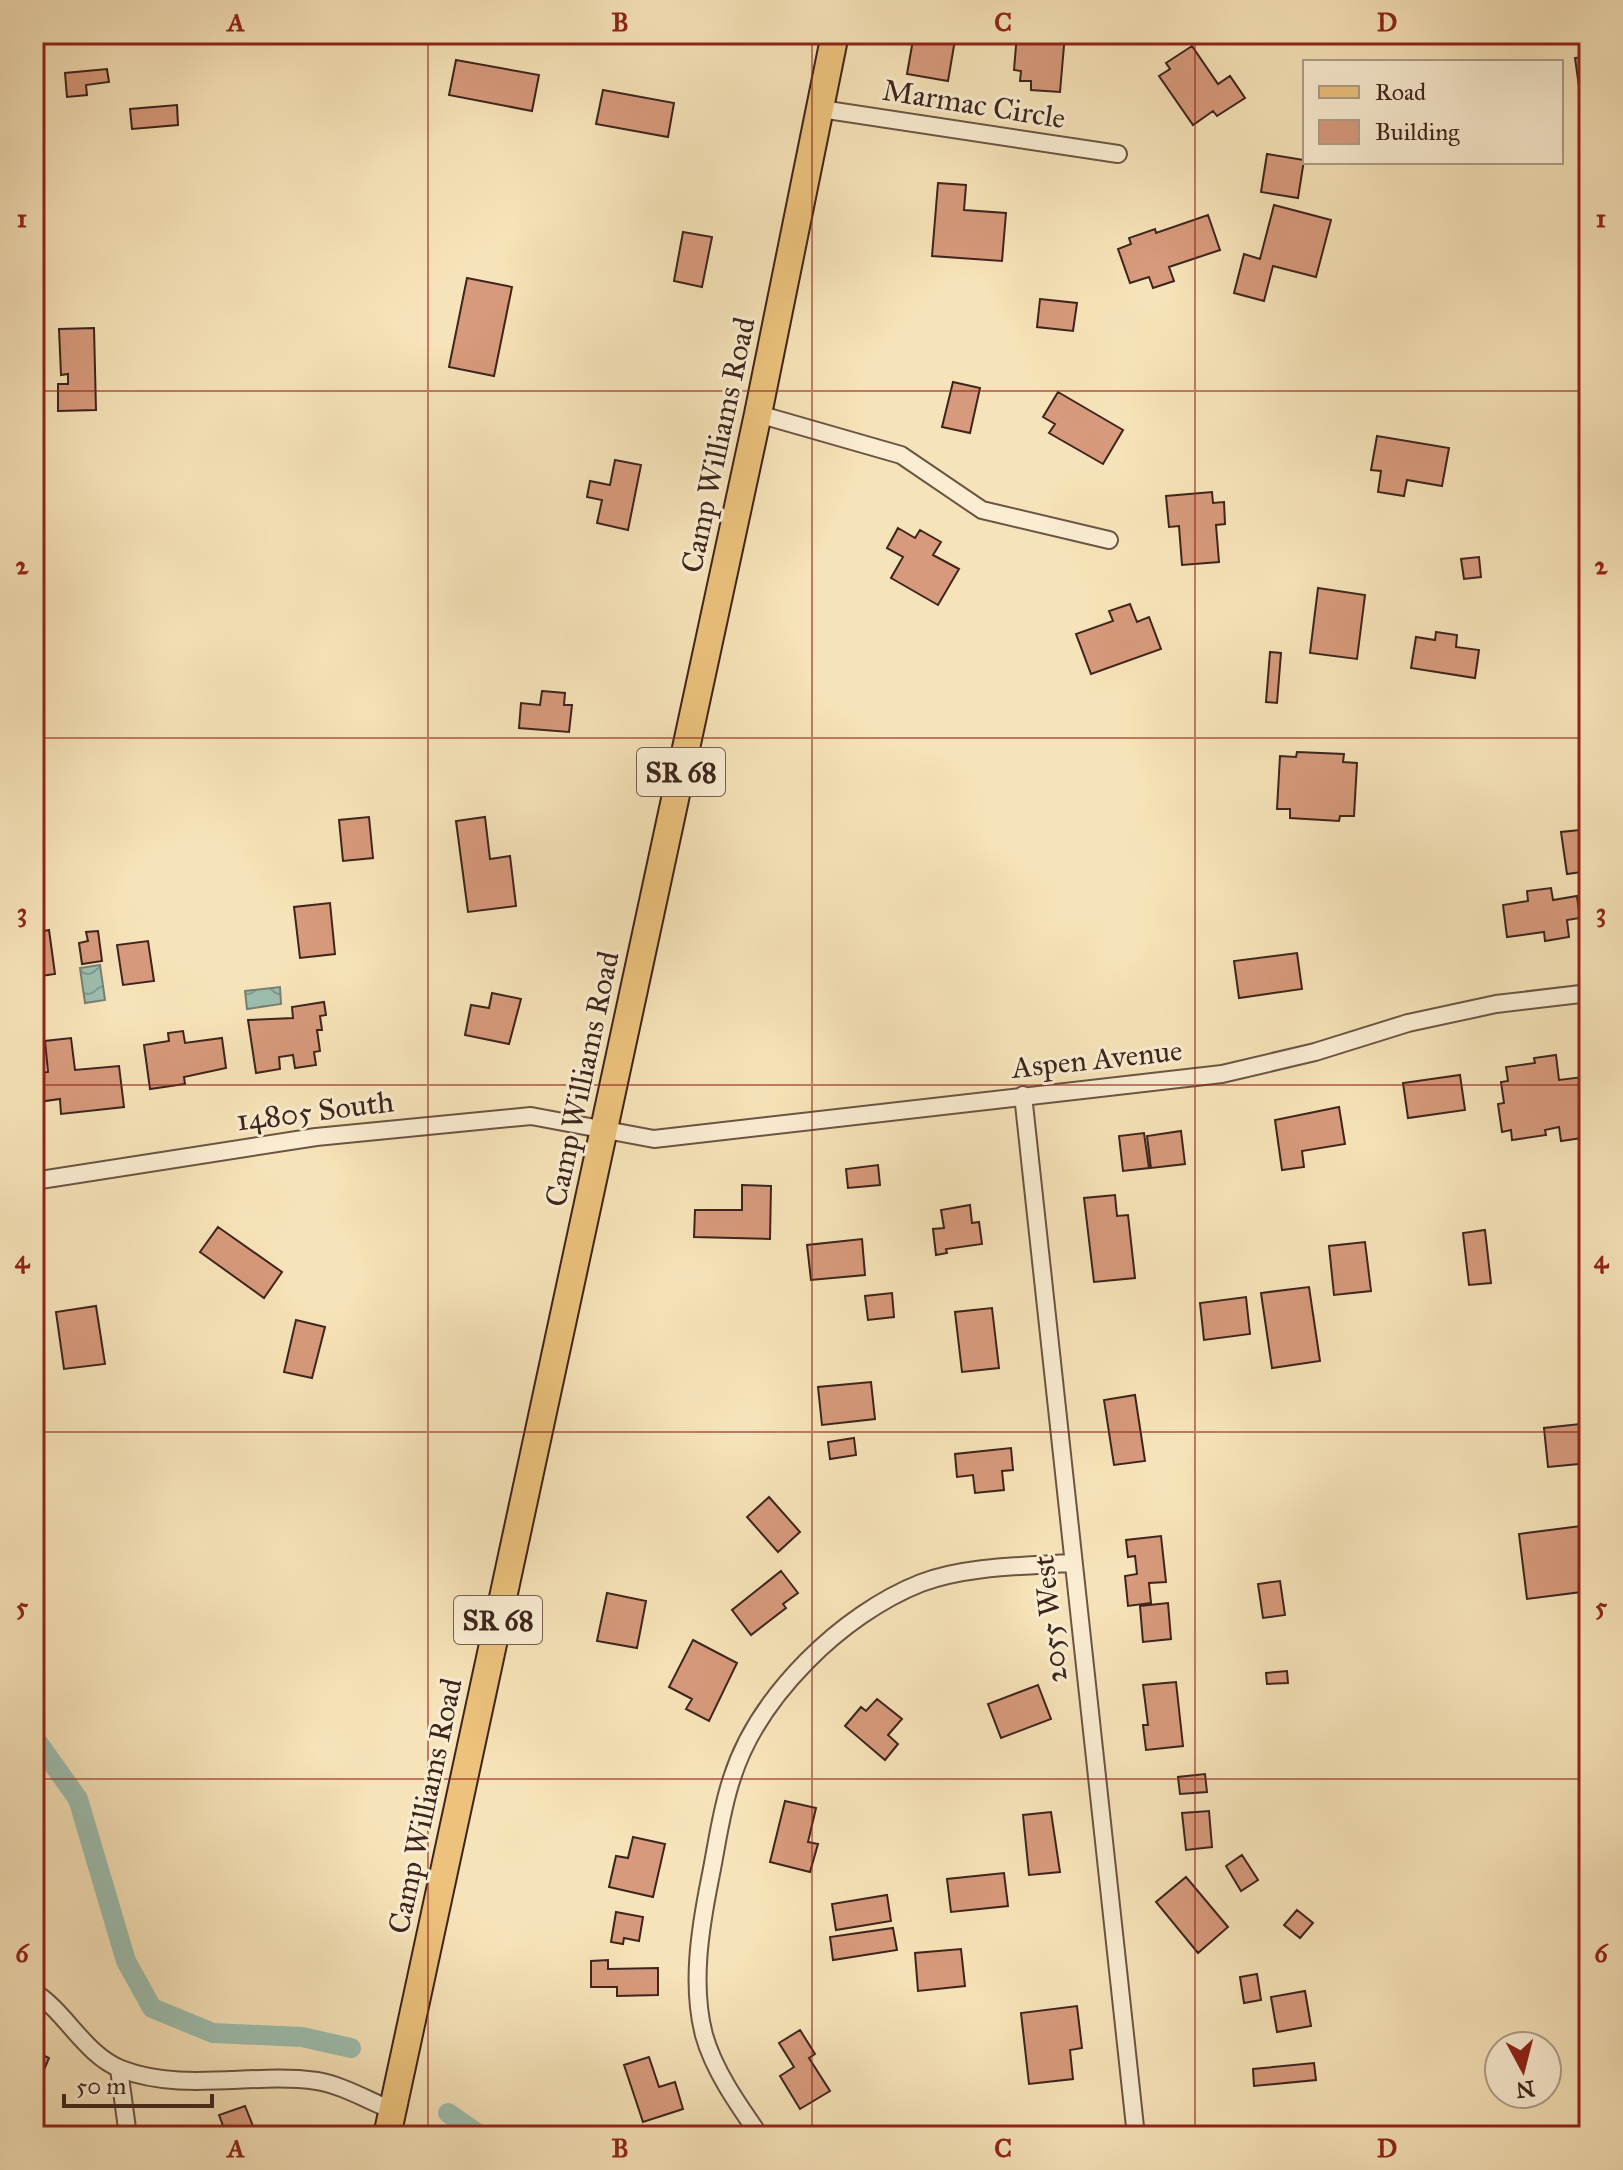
<svg xmlns="http://www.w3.org/2000/svg" width="1623" height="2170" font-family="'IM FELL Great Primer',serif">
  <defs>
    <pattern id="water-waves" width="16" height="10" patternUnits="userSpaceOnUse" patternTransform="scale(2)"><rect width="16" height="10" fill="#9dbeaf"/><path d="M0 5q4-4 8 0t8 0" fill="none" stroke="#819a8e"/></pattern>
  </defs>
  <rect width="100%" height="100%" fill="#f7e3b9"/>
  <filter id="stains"><feTurbulence type="fractalNoise" baseFrequency=".0025" numOctaves="4"/><feColorMatrix values="0 0 0 0 .2 0 0 0 0 .09 0 0 0 0 .02 0 0 0 .5 -.17"/></filter>
  <radialGradient id="worn" r=".72"><stop offset=".6" stop-color="#630" stop-opacity="0"/><stop offset="1" stop-color="#630" stop-opacity=".3"/></radialGradient>
  <path fill="url(#water-waves)" stroke="#778074" stroke-width="2" d="M100,965L105,1000L85,1003L80,968Z
    M280,987L281,1004L247,1009L245,991Z"/>
  <g fill="none" stroke-linecap="round" stroke-linejoin="round">
    <path stroke="#9dbeaf" stroke-width="20" d="M34,1737L78,1799L126,1961L152,2008L213,2033L302,2037L351,2048
      M448,2113L481,2136"/>
  </g>
  <path fill="#d79a7c" stroke="#3d241c" stroke-width="2" d="M914,34H956L948,81L907,74Z
    M1017,34H1065L1060,92L1031,90V81H1020L1021,71L1014,70Z
    M1192,46L1218,84L1230,76L1245,98L1217,116L1213,111L1193,125L1159,76L1170,69L1166,63Z
    M1589,56V150H1588L1575,58Z
    M456,60L539,75L532,111L449,95Z
    M107,69L109,82L86,85L87,95L67,97L65,73Z
    M603,90L674,103L668,137L596,124Z
    M177,105L178,125L132,129L130,109Z
    M1267,154L1304,160L1298,198L1261,192Z
    M938,183L966,185L964,210L1006,213L1002,261L932,256Z
    M1274,205L1331,220L1316,277L1273,266L1264,301L1234,293L1244,254L1260,259Z
    M1208,215L1220,250L1169,267L1174,281L1153,288L1149,277L1130,283L1118,249L1131,244L1129,238L1155,229L1156,233Z
    M683,232L712,237L702,287L674,281Z
    M467,278L512,287L494,376L449,367Z
    M1040,299L1077,303L1073,331L1037,327Z
    M94,328L96,410L58,411V384H68V374L61,375L59,329Z
    M953,382L980,388L970,433L942,427Z
    M1058,392L1123,430L1103,464L1049,433L1055,424L1043,417Z
    M1377,436L1449,448L1442,486L1407,480L1404,496L1378,492L1381,471L1371,470Z
    M615,460L641,465L628,530L597,523L602,500L587,497L590,481L610,485Z
    M1212,492L1213,503L1224,502L1225,524L1216,525L1219,562L1182,565L1179,526L1169,527L1166,496Z
    M898,528L915,538L920,530L941,542L933,555L959,569L938,605L891,578L903,557L887,548Z
    M1479,557L1481,577L1464,579L1461,559Z
    M1318,588L1365,595L1357,659L1310,653Z
    M1130,604L1137,622L1149,617L1161,649L1091,674L1076,634L1113,621L1109,611Z
    M1436,632L1457,635L1456,647L1479,650L1475,678L1411,668L1416,637L1435,640Z
    M1270,652L1281,653L1277,703L1266,702Z
    M542,691L565,693L564,705H572L569,732L519,728L521,703L540,705Z
    M1297,752L1344,754L1343,762L1357,763L1354,816H1340L1339,821L1290,818V809H1277L1280,756L1296,757Z
    M369,817L373,858L343,861L339,820Z
    M485,817L490,859L510,856L516,906L468,912L456,821Z
    M1589,829V871L1567,874L1561,832Z
    M1551,888L1553,900L1577,896L1580,918L1567,920L1569,937L1545,941L1544,932L1507,937L1503,905L1528,901L1527,891Z
    M330,903L335,954L300,958L294,907Z
    M49,930L55,974L34,977V933Z
    M98,931L102,961L82,964L79,943L88,941L86,932Z
    M148,941L154,981L123,985L117,945Z
    M1297,953L1302,989L1239,998L1234,961Z
    M492,993L521,999L509,1044L465,1035L471,1005L489,1008Z
    M324,1002L326,1015L320,1016L322,1030H317L320,1051L314,1052L316,1065L295,1068L293,1055L279,1057L280,1069L256,1073L248,1020L293,1018L292,1007Z
    M183,1031L185,1043L222,1038L226,1068L184,1077L185,1084L150,1089L144,1045L169,1041L168,1033Z
    M71,1038L75,1070L119,1066L124,1107L61,1114L60,1099L38,1102L34,1074L48,1072L45,1041Z
    M1556,1055L1559,1080L1583,1077L1589,1137L1561,1141L1559,1127L1545,1130L1546,1135L1512,1140L1511,1130L1502,1132L1498,1104L1504,1103L1501,1082L1508,1081L1506,1067L1535,1063L1534,1058Z
    M1460,1075L1465,1110L1408,1118L1403,1083Z
    M1339,1107L1345,1144L1302,1151L1304,1167L1282,1170L1275,1120Z
    M1181,1131L1185,1164L1151,1168L1147,1136Z
    M1144,1133L1149,1168L1123,1171L1119,1136Z
    M878,1165L880,1185L848,1188L846,1169Z
    M742,1185L771,1186L770,1239L694,1237L695,1210H742Z
    M1115,1195L1117,1216L1128,1215L1135,1278L1094,1282L1084,1198Z
    M970,1205L972,1223L979,1222L982,1244L946,1249L947,1253L936,1255L933,1229L944,1228L941,1210Z
    M218,1227L282,1272L264,1298L200,1252Z
    M1485,1230L1491,1283L1469,1285L1463,1233Z
    M862,1239L865,1275L811,1280L807,1245Z
    M1365,1242L1371,1291L1334,1295L1329,1246Z
    M1309,1287L1320,1361L1272,1368L1261,1293Z
    M892,1293L894,1317L868,1320L865,1296Z
    M1246,1297L1250,1334L1204,1340L1200,1303Z
    M96,1306L105,1364L64,1369L56,1312Z
    M992,1308L999,1368L962,1372L955,1312Z
    M296,1320L325,1327L312,1378L284,1372Z
    M871,1382L875,1419L822,1425L818,1387Z
    M1135,1395L1145,1461L1114,1465L1104,1400Z
    M1589,1423V1463L1548,1467L1544,1428Z
    M854,1438L856,1455L830,1459L828,1442Z
    M1011,1448L1013,1470L1002,1471L1004,1490L975,1493L973,1475L957,1477L955,1454Z
    M769,1497L800,1532L778,1552L747,1517Z
    M1589,1525V1591L1527,1599L1519,1534Z
    M1161,1536L1166,1582L1149,1583L1151,1603L1128,1606L1125,1576L1137,1574L1135,1556L1128,1557L1126,1540Z
    M781,1571L798,1593L783,1604L786,1608L751,1635L732,1610Z
    M1280,1581L1285,1615L1263,1618L1258,1584Z
    M607,1593L646,1601L637,1648L597,1641Z
    M1168,1603L1171,1639L1143,1642L1140,1606Z
    M693,1640L737,1663L709,1721L686,1709L692,1699L669,1687Z
    M1287,1671L1288,1683L1267,1684L1266,1673Z
    M1176,1682L1183,1746L1146,1750L1143,1725H1148L1143,1685Z
    M1038,1685L1051,1719L1001,1738L988,1704Z
    M877,1699L902,1719L888,1735L898,1744L885,1760L845,1726L861,1707L866,1711Z
    M1205,1774L1207,1792L1180,1794L1178,1777Z
    M785,1801L816,1808L808,1842L818,1844L810,1872L770,1862Z
    M1209,1811L1212,1847L1186,1850L1182,1813Z
    M1051,1812L1060,1872L1029,1875L1023,1815Z
    M633,1837L665,1844L653,1897L609,1887L616,1856L628,1858Z
    M1242,1855L1258,1880L1241,1891L1226,1866Z
    M1004,1873L1008,1906L951,1912L947,1879Z
    M1186,1877L1228,1927L1198,1953L1156,1902Z
    M887,1895L891,1921L836,1930L832,1904Z
    M1297,1910L1313,1923L1300,1938L1284,1925Z
    M616,1912L643,1917L639,1941L624,1938L623,1944L611,1942Z
    M893,1928L897,1950L833,1960L830,1937Z
    M961,1949L965,1986L918,1991L915,1953Z
    M608,1960V1969L658,1968V1995L617,1996V1987H591V1961Z
    M1257,1974L1261,2000L1244,2003L1240,1977Z
    M1305,1991L1311,2026L1277,2032L1271,1997Z
    M1077,2006L1082,2048L1070,2050L1073,2079L1029,2084L1021,2013Z
    M800,2030L815,2054L809,2058L830,2091L800,2109L780,2076L794,2067L779,2043Z
    M34,2051L49,2058L39,2082L34,2080Z
    M649,2057L659,2087L675,2082L683,2109L643,2122L624,2065Z
    M1314,2063L1316,2080L1254,2086L1253,2069Z
    M245,2106L257,2136H227L219,2115Z"/>
  <g fill="none" stroke-linecap="round" stroke-linejoin="round">
    <defs>
      <path id="street" d="M821,109L1118,154
        M758,414L901,455L982,510L1109,540
        M1023,1095L1136,2136
        M34,1181L316,1137L531,1116L654,1139L1222,1074L1315,1052L1408,1023L1496,1004L1589,993
        M34,1992C66,2012 85,2055 121,2069C183,2093 253,2072 317,2081C342,2085 369,2101 392,2110
        M119,2069L128,2136
        M760,2136C739,2106 714,2071 704,2035C691,1985 700,1929 710,1879C717,1845 721,1810 732,1778C758,1696 842,1614 921,1583C965,1566 1025,1566 1071,1563"/>
      <path id="primary" d="M387,2136L758,414L835,34"/>
    </defs>
    <use href="#street" stroke="#6c5443" stroke-width="20"/>
    <use href="#primary" stroke="#3d241c" stroke-width="30"/>
    <use href="#street" stroke="#faedd2" stroke-width="16"/>
    <use href="#primary" stroke="#ecc27c" stroke-width="26"/>
  </g>
  <path fill="none" stroke="#8f2418" stroke-width="2" stroke-opacity="0.55" d="M428,34V2136M812,34V2136M1195,34V2136M34,391H1589M34,738H1589M34,1085H1589M34,1432H1589M34,1779H1589"/>
  <g text-anchor="middle" dominant-baseline="central" stroke-width="6" stroke-linejoin="round" paint-order="stroke">
    <g fill="#faedd2" stroke="#766053" stroke-width="2">
      <rect x="637" y="748" width="88" height="48" rx="6"/>
      <rect x="454" y="1596" width="88" height="48" rx="6"/>
    </g>
    <g font-size="28" font-weight="bold" fill="#3d241c">
      <text x="681" y="772">SR 68</text>
      <text x="498" y="1620">SR 68</text>
    </g>
    <g font-size="30" fill="#3d241c" stroke="#faedd2">
      <text transform="translate(974 104) rotate(9)">Marmac Circle</text>
      <text transform="translate(718 445) rotate(-78)">Camp Williams Road</text>
      <text transform="translate(1097 1059) rotate(-6)">Aspen Avenue</text>
      <text transform="translate(582 1079) rotate(-78)">Camp Williams Road</text>
      <text transform="translate(315 1111) rotate(-7)">14805 South</text>
      <text transform="translate(1050 1619) rotate(-96)">2055 West</text>
      <text transform="translate(425 1806) rotate(-78)">Camp Williams Road</text>
    </g>
  </g>
  <rect width="1623" height="2170" fill="none" stroke="#f7e3b9" stroke-width="88"/>
  <rect x="1303" y="60" width="260" height="104" fill="#faedd2" stroke="#ae9d89" stroke-width="2"/>
  <rect x="1319" y="86" width="40" height="12" fill="#ecc27c" stroke="#ae9d89" stroke-width="2"/>
  <text x="1375" y="100" font-size="24" fill="#3d241c">Road</text>
  <rect x="1319" y="120" width="40" height="24" fill="#d79a7c" stroke="#ae9d89" stroke-width="2"/>
  <text x="1375" y="140" font-size="24" fill="#3d241c">Building</text>
  <g transform="translate(1523 2070) rotate(173)"><circle r="38" fill="#faedd2" stroke="#ae9d89" stroke-width="2"/>
  <path d="M0-6L14 30L0 20L-14 30Z" fill="#8f2418"/>
  <text y="-12" font-size="22" font-weight="bold" text-anchor="middle" fill="#3d241c">N</text>
  </g>
  <path d="M64 2094v12h148v-12" fill="none" stroke="#3d241c" stroke-width="4"/>
  <text x="76" y="2094" font-size="24" fill="#3d241c" stroke="#faedd2" stroke-width="6" paint-order="stroke">50 m</text>
  <rect x="44" y="44" width="1535" height="2082" fill="none" stroke="#8f2418" stroke-width="3"/>
  <g font-size="26" text-anchor="middle" font-weight="bold" fill="#8f2418">
    <text x="236" y="31">A</text>
    <text x="620" y="31">B</text>
    <text x="1003" y="31">C</text>
    <text x="1387" y="31">D</text>
    <text x="22" y="227">1</text>
    <text x="1601" y="227">1</text>
    <text x="22" y="574">2</text>
    <text x="1601" y="574">2</text>
    <text x="22" y="921">3</text>
    <text x="1601" y="921">3</text>
    <text x="22" y="1268">4</text>
    <text x="1601" y="1268">4</text>
    <text x="22" y="1615">5</text>
    <text x="1601" y="1615">5</text>
    <text x="22" y="1962">6</text>
    <text x="1601" y="1962">6</text>
    <text x="236" y="2157">A</text>
    <text x="620" y="2157">B</text>
    <text x="1003" y="2157">C</text>
    <text x="1387" y="2157">D</text>
  </g>
  <rect width="100%" height="100%" filter="url(#stains)"/>
  <rect width="100%" height="100%" fill="url(#worn)"/>
</svg>
